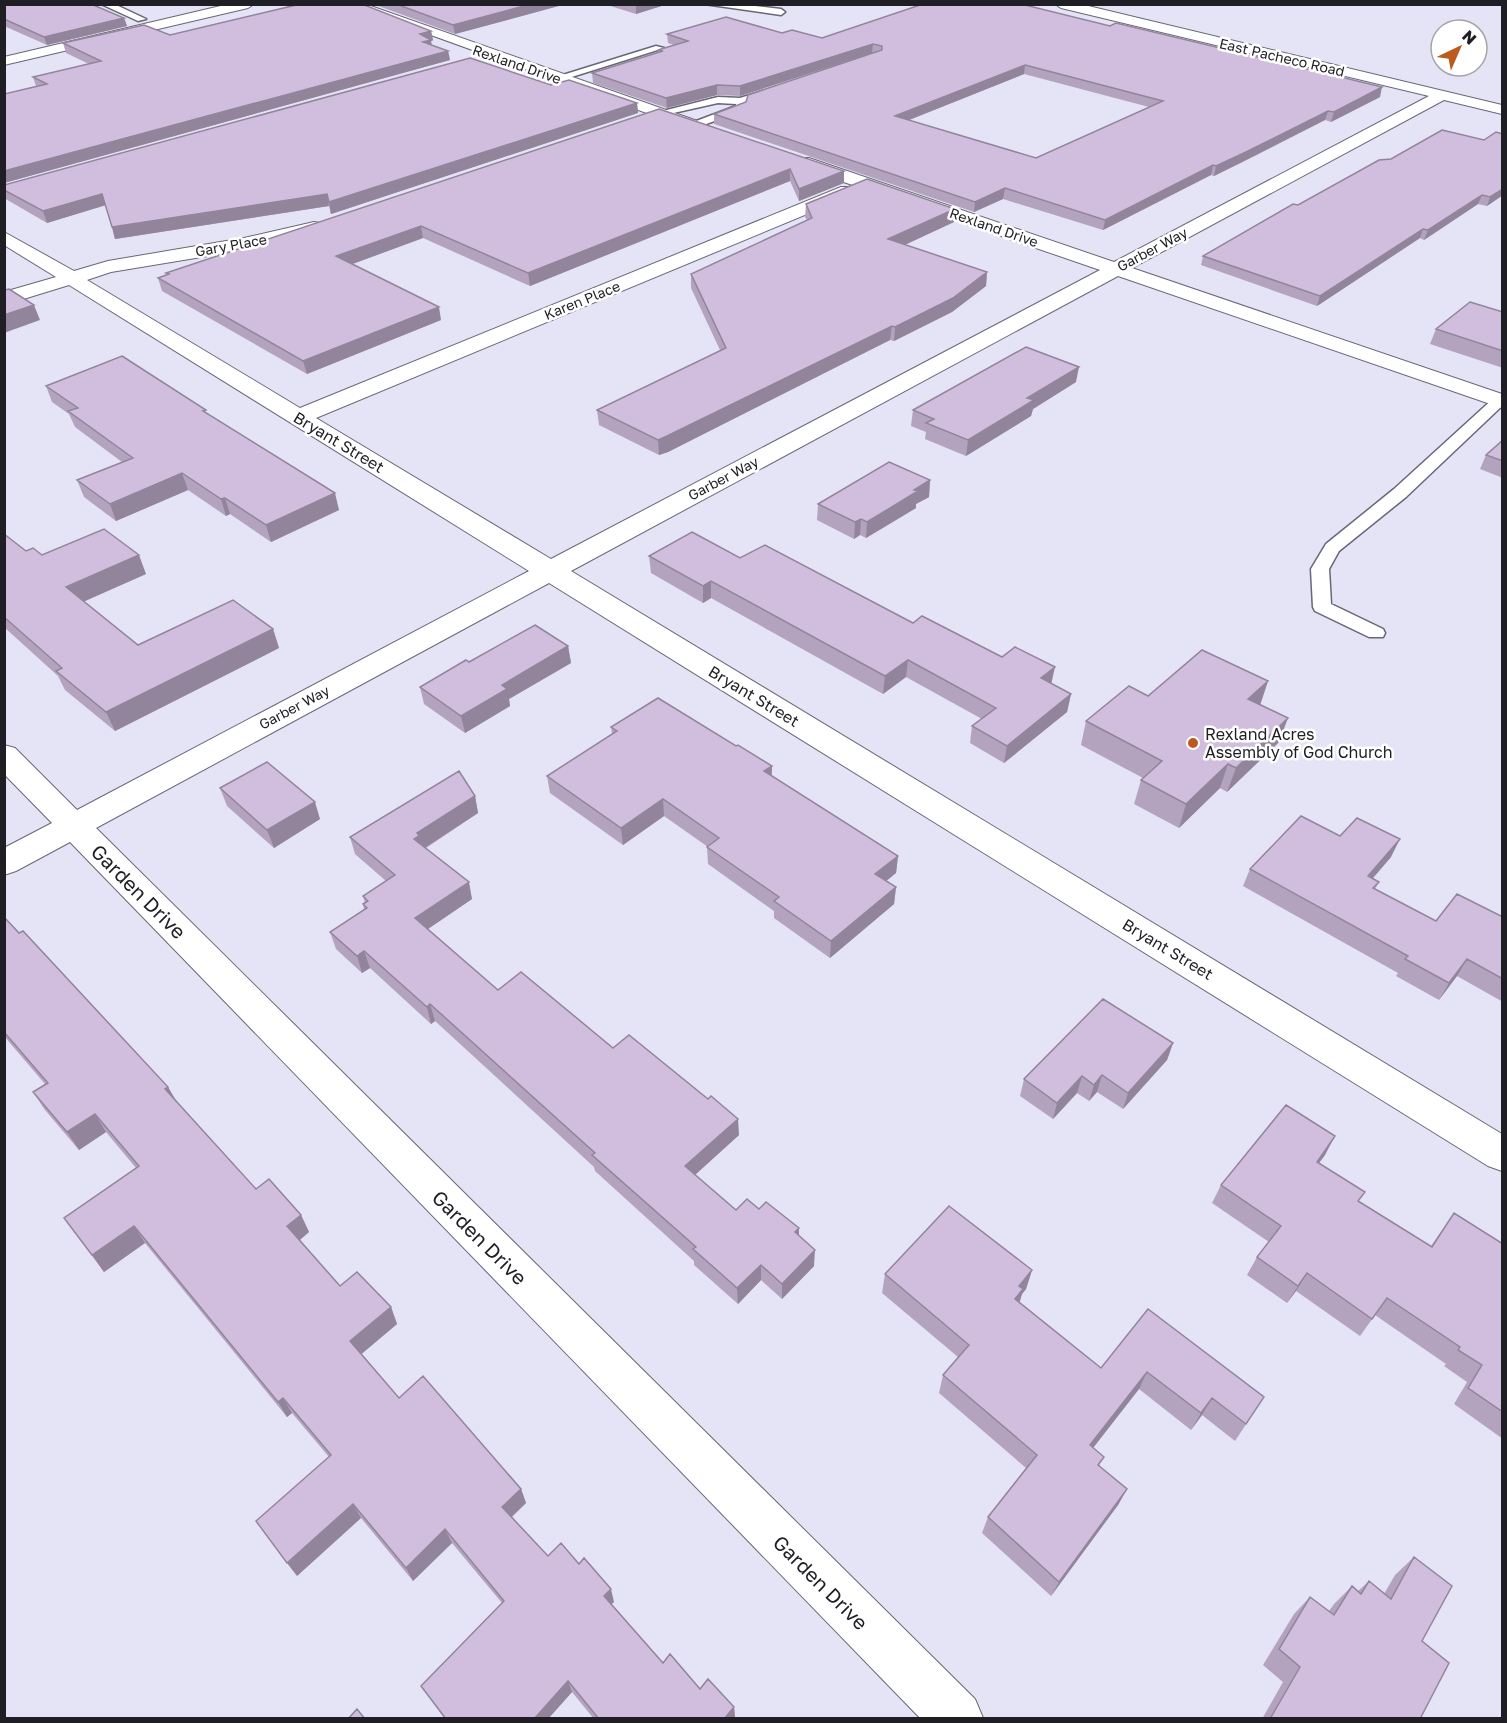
<svg xmlns="http://www.w3.org/2000/svg" width="1507" height="1723" font-family="'Golos Text',sans-serif">
  <rect width="100%" height="100%" fill="#e4e4f6"/>
  <g fill="none" stroke-linecap="round" stroke-linejoin="round">
    <defs>
      <path id="lane" d="M101,4H114L146,19L138,21Z
        M704,4H737L781,9L785,12L781,15Z
        M656,46L664,48L562,80L553,78Z
        M776,87L781,90L780,92L746,103L745,110L695,128L690,125L691,123L736,106V104L718,103L660,116L655,113L718,97L740,98Z
        M1502,396V406L1406,497L1339,551L1329,569L1331,604L1383,629L1385,633L1383,637H1369L1315,611L1313,607L1311,569L1326,544L1394,489L1495,397Z"/>
      <path id="street" d="M345,4H365L703,123L705,126L703,129H691Z
        M1055,4H1080L1502,105V114L1444,100L1132,268L1502,394V408L1118,276L571,571L1502,1134V1171L1488,1166L549,583L96,828L975,1699L983,1718H920L70,842L16,871L4,875V848L52,823L4,774V745L15,748L77,810L529,571L69,285L4,305V292L56,277L4,245V232L74,271L108,261L244,238L314,222L320,223L323,227L320,231L244,250L111,272L87,280L300,408L841,187H853L856,191L853,195L316,418L551,559L1100,270L797,166L795,162L797,158H809L1114,262L1429,96L1061,8Z"/>
      <path id="primary" d="M229,4H254L248,8L4,65V57Z"/>
    </defs>
    <use href="#lane" stroke="#686777" stroke-width="3"/>
    <use href="#street" stroke="#686777" stroke-width="2"/>
    <use href="#primary" stroke="#686777" stroke-width="2"/>
    <use href="#lane" fill="#fff" fill-rule="evenodd"/>
    <use href="#street" fill="#fff" fill-rule="evenodd"/>
    <use href="#primary" fill="#fff" fill-rule="evenodd"/>
  </g>
  <path fill="#b4a3bf" fill-rule="evenodd" d="M4,4L124,18L127,26L47,45L4,26Z
    M286,4L431,31L433,40L431,41L432,45L448,51L450,60L4,183V94L36,86L33,77L89,64L66,53L63,43L170,35L287,7Z
    M373,4H566L455,34Z
    M604,4H668L636,14Z
    M782,33L822,38L1380,97L1331,122L1325,120L1243,162L1214,176L1211,175L1103,230L1003,199L974,212L714,124V114L873,53L740,96L717,95L667,108L593,83L592,73L659,53L658,50L674,45L668,43L667,34ZM1024,74L1149,107L1036,158L909,120Z
    M551,85L637,103L638,113L331,214L329,206L115,239L106,205L47,223L4,198V185Z
    M659,109L844,171V183L799,201L790,181L530,286L423,238L352,264L441,320L307,374L162,291L158,278L167,275L166,273Z
    M1503,134V195L1487,206L1478,204L1424,240L1420,238L1317,306L1201,265L1203,256L1391,159L1484,140Z
    M806,204L955,209L954,222L905,245L987,272L986,286L952,312L894,341L890,340L668,452L659,455L599,425L597,410L720,350L691,288V274L807,220L805,217Z
    M1503,312V368L1430,344L1436,329Z
    M1076,382L1033,409L1031,416L966,456L925,439L926,432L911,426L913,410Z
    M46,386L208,414L339,510L271,542L230,514L226,516L188,490L116,521L84,497L77,480L122,462L75,427L69,414L52,402Z
    M1503,440V478L1480,469L1486,455Z
    M930,480L929,497L916,504V508L866,538L860,535L854,539L817,520L818,504Z
    M4,534L26,551L42,555L146,574L84,601L138,645L273,629L279,648L115,731L65,690L58,676L4,627Z
    M649,556L740,558L913,623L1052,684L1071,694L1067,712L1004,763L970,743L972,726L982,719L906,677L883,694L711,598L703,603L651,573Z
    M568,646L571,663L509,699L510,706L465,733L424,704L420,687L469,662Z
    M1268,681L1260,705L1279,742L1227,792L1220,788L1179,828L1134,804L1141,780L1143,778L1081,745L1086,721L1148,696Z
    M611,727L736,746L772,766V776L898,856L896,873L886,881L896,887L894,904L830,958L774,918V911L708,864L707,847H708L664,816L623,845L550,793L547,776L612,734Z
    M220,788L320,819L274,848L227,806Z
    M475,796L478,813L426,848L472,899L428,929L498,990L613,1048L739,1135L695,1175L736,1210L759,1209L799,1236L814,1266L782,1299L761,1280L738,1304L694,1265V1261L595,1171L594,1167L435,1021L431,1024L370,968L362,973L336,949L330,932L364,909L363,904L365,903L363,896L386,881L355,854L350,837Z
    M1340,836L1391,857L1373,878L1379,882L1375,889L1436,921L1503,917V1002L1457,976L1439,1000L1396,976L1398,973L1243,886L1250,869Z
    M4,917L168,1087L176,1100L256,1189L301,1215L309,1232L300,1240L340,1286L391,1307L397,1324L361,1354L399,1398L521,1489L526,1503L512,1517L548,1556L614,1602L611,1604L663,1663L700,1689L734,1707L735,1717L734,1719H594L572,1692L548,1719H445L421,1686L502,1603L452,1543L413,1581L361,1518L297,1576L329,1457L292,1413L287,1417L145,1243L104,1272L64,1218L136,1168L106,1132L79,1150L45,1110L33,1092L45,1084L4,1036Z
    M1173,1043L1167,1060L1123,1109L1097,1092L1089,1101L1077,1093L1053,1119L1020,1096L1024,1079Z
    M1325,1155L1319,1163L1359,1201L1431,1246L1454,1213L1503,1244V1439L1454,1404L1467,1382L1444,1366L1446,1364L1375,1315L1360,1336L1296,1291L1287,1303L1247,1275L1257,1257L1269,1242L1212,1203L1221,1185Z
    M1032,1270L1026,1289L1022,1294L1019,1302L1101,1368L1148,1309L1264,1397L1235,1441L1202,1415L1191,1430L1139,1389L1093,1447L1100,1466L1127,1489L1118,1505L1051,1596L982,1533L988,1517L1026,1468L939,1393L943,1375L958,1357L882,1293L885,1274Z
    M1414,1557L1422,1641L1420,1719H1262L1283,1682L1263,1665L1294,1614L1310,1597L1329,1611L1334,1604L1352,1586L1358,1591L1369,1581L1384,1594L1395,1575Z"/>
  <path fill="#92859b" d="M531,4H566L455,34L453,25Z
    M636,4H668L636,14Z
    M124,18L127,26L47,45L44,37Z
    M431,31L433,40L431,41L432,50L425,52L420,34Z
    M873,44L872,53L740,96V86Z
    M448,51L450,60L4,183V171Z
    M1025,65L1024,74L894,126L895,116Z
    M717,85V95L667,108L666,98Z
    M1382,87L1380,97L1331,122L1334,112Z
    M637,103L638,113L331,214L329,202Z
    M1328,111L1325,120L1214,176L1216,166Z
    M1213,165L1211,175L1103,230L1105,220Z
    M790,169V181L530,286L528,273Z
    M844,171V183L799,201V189Z
    M1005,188L1003,199L974,212L975,202Z
    M1503,189V195L1487,206L1490,197Z
    M102,194L106,205L47,223L43,211Z
    M327,194L329,206L115,239L112,227Z
    M1482,195L1478,204L1424,240L1428,230Z
    M955,209L954,222L887,253L888,239Z
    M421,226L423,238L339,269L336,256Z
    M1423,229L1420,238L1317,306L1320,296Z
    M987,272L986,286L952,312L894,341L895,327Z
    M34,305L40,320L4,333V315Z
    M439,307L441,320L307,374L303,361Z
    M892,326L890,340L668,452L659,455L658,440Z
    M1079,367L1076,382L1033,409L1031,416L966,456L968,440L1027,398Z
    M182,473L188,490L116,521L110,504Z
    M930,480L929,497L916,504V508L866,538L867,522L914,490Z
    M335,493L339,510L271,542L266,525Z
    M225,498L230,514L226,516L221,499Z
    M861,519L860,535L854,539L855,522Z
    M139,555L146,574L74,606L66,587Z
    M711,581V598L703,603V586Z
    M273,629L279,648L115,731L106,712Z
    M568,646L571,663L509,699L510,706L465,733L461,716L502,685Z
    M908,660L906,677L883,694L885,676Z
    M1055,667L1051,685L1041,678Z
    M1268,681L1260,705L1248,699Z
    M1071,694L1067,712L1004,763L1007,746Z
    M1288,718L1279,742L1227,792L1236,768Z
    M1228,764L1220,788L1179,828L1186,804Z
    M772,766L771,782L764,771Z
    M475,796L478,813L423,849L414,839L417,833Z
    M663,799L664,816L623,845L621,828Z
    M315,802L320,819L274,848L267,830Z
    M1400,839L1391,857L1360,893L1368,876Z
    M898,856L896,873L874,891L875,874Z
    M469,882L472,899L419,935L415,918Z
    M896,887L894,904L830,958L831,941Z
    M364,951L370,968L362,973L357,956Z
    M1467,959L1457,976L1439,1000L1449,983Z
    M430,1004L435,1021L431,1024L427,1007Z
    M1173,1043L1167,1060L1123,1109L1128,1093Z
    M1102,1075L1097,1092L1089,1101L1094,1085Z
    M1082,1076L1077,1093L1053,1119L1057,1103Z
    M168,1087L178,1105L165,1089Z
    M95,1114L106,1132L79,1150L67,1132Z
    M738,1119L739,1135L686,1183L685,1166Z
    M1335,1136L1325,1155L1306,1180L1317,1162Z
    M301,1215L309,1232L296,1243L287,1226Z
    M134,1226L145,1243L104,1272L92,1255Z
    M799,1228V1243L795,1232Z
    M815,1250L814,1266L782,1299V1284Z
    M761,1265V1280L738,1304L737,1288Z
    M1032,1270L1026,1289L1022,1294L1018,1308L1009,1317L1019,1286Z
    M1307,1273L1296,1291L1287,1303L1298,1286Z
    M391,1307L397,1324L358,1357L350,1341Z
    M1147,1372L1139,1389L1083,1461L1090,1445Z
    M283,1398L292,1413L287,1417L278,1402Z
    M1212,1398L1202,1415L1191,1430L1201,1413Z
    M521,1489L526,1503L507,1521L502,1507Z
    M1127,1489L1118,1505L1051,1596L1059,1582Z
    M353,1504L361,1518L297,1576L287,1563Z
    M445,1529L452,1543L413,1581L406,1568Z
    M611,1589L614,1602L607,1608L604,1596Z
    M568,1681L572,1692L548,1719H534Z
    M734,1707L735,1717L734,1719H724Z"/>
  <path fill="#d1bede" stroke="#92859b" stroke-width="1.5" fill-rule="evenodd" d="M4,4H91L124,18L44,37L4,19Z
    M287,4H362L431,31L420,34L431,40L423,42L448,51L4,171V94L47,84L33,77L101,61L63,43L144,25L170,35L292,6Z
    M396,4H531L453,25Z
    M923,4H1021L1110,26L1116,23L1382,87L1334,112L1328,111L1246,152L1216,166L1213,165L1105,220L1005,188L975,202L714,114L746,102L748,95L882,50V46L873,44L740,86L717,85L666,98L592,73L663,51L658,50L688,41L667,34L726,17L782,33L792,30L822,38ZM1025,65L1163,101L1036,158L895,116Z
    M470,58L551,85L569,80L637,103L329,202L327,194L112,227L102,194L43,211L4,190V185Z
    M659,109L844,171L799,189L790,169L528,273L421,226L336,256L439,307L303,361L158,278L169,274L166,273Z
    M1442,130L1484,140L1496,132L1503,134V189L1490,197L1482,195L1428,230L1423,229L1320,296L1203,256L1293,204L1298,205L1379,160L1391,159Z
    M867,179L955,209L888,239L987,272L953,298L895,327L892,326L667,436L658,440L597,410L726,348L691,274L812,218L806,204Z
    M9,289L34,305L4,315V290Z
    M1470,302L1503,312V351L1436,329Z
    M1026,347L1079,367L1027,398L1034,400L968,440L926,423L934,419L913,410Z
    M122,356L206,410L203,411L335,493L266,525L225,498L221,499L182,473L110,504L77,480L133,458L68,411L78,408L46,386Z
    M1503,440V461L1486,455Z
    M889,462L930,480L914,490L918,491L867,522L861,519L855,522L818,504Z
    M104,529L139,555L66,587L138,645L233,600L273,629L106,712L56,671L62,668L4,617V534L26,551L33,548L42,555Z
    M692,532L740,558L765,545L913,623L922,616L1002,657L1015,647L1055,667L1041,678L1071,694L1007,746L972,726L996,708L908,660L885,676L711,581L703,586L649,556Z
    M535,625L568,646L502,685L507,689L461,716L420,687L466,660L469,662Z
    M1202,650L1268,681L1248,699L1288,718L1236,768L1228,764L1186,804L1141,780L1162,761L1086,721L1129,686L1148,696Z
    M658,698L736,746L738,745L772,766L764,771L898,856L875,874L896,887L831,941L774,901L779,897L707,847L719,838L663,799L621,828L547,776L617,731L611,727Z
    M267,762L315,802L267,830L220,788Z
    M459,771L475,796L417,833L419,836L414,839L469,882L415,918L498,990L521,972L613,1048L629,1035L708,1099L711,1096L738,1119L685,1166L736,1210L747,1199L759,1209L766,1202L799,1228L795,1232L815,1250L782,1284L761,1265L737,1288L693,1249L696,1247L592,1155L595,1153L430,1004L427,1007L364,951L357,956L330,932L367,908L363,904L368,901L363,896L395,875L350,837Z
    M1301,816L1340,836L1357,818L1400,839L1368,876L1379,882L1373,888L1436,921L1457,894L1503,917V979L1467,959L1449,983L1405,959L1408,956L1250,869Z
    M4,917L19,933L23,931L168,1087L165,1089L256,1189L269,1179L301,1215L287,1226L340,1286L357,1272L391,1307L350,1341L399,1398L423,1376L521,1489L502,1507L548,1556L561,1543L579,1564L584,1558L611,1589L604,1596L663,1663L670,1654L700,1689L708,1679L734,1707L724,1719H599L568,1681L534,1719H446L421,1686L504,1601L445,1529L406,1568L353,1504L287,1563L256,1521L331,1455L283,1398L278,1402L134,1226L92,1255L64,1218L139,1166L95,1114L67,1132L33,1092L48,1083L4,1032Z
    M1103,999L1173,1043L1128,1093L1102,1075L1094,1085L1082,1076L1057,1103L1024,1079Z
    M1286,1105L1335,1136L1317,1162L1365,1192L1358,1201L1432,1247L1454,1213L1503,1244V1412L1468,1388L1482,1365L1458,1350L1460,1347L1387,1298L1372,1319L1307,1273L1298,1286L1257,1257L1281,1226L1221,1185Z
    M949,1206L1032,1270L1019,1286L1023,1289L1015,1299L1101,1368L1148,1309L1264,1397L1246,1424L1212,1398L1201,1413L1147,1372L1090,1445L1104,1457L1098,1465L1127,1489L1059,1582L988,1517L1037,1455L943,1375L969,1345L885,1274Z
    M1414,1557L1452,1586L1422,1641L1449,1663L1420,1719H1270L1300,1667L1279,1649L1310,1597L1334,1615L1352,1586L1361,1594L1369,1581L1391,1599Z
    M357,1709L365,1719H348Z"/>
  <circle fill="#bc5a1e" stroke="#fff" stroke-width="2" cx="1193" cy="743" r="6"/>
  <g text-anchor="middle" dominant-baseline="central" stroke-width="5" stroke-linejoin="round" paint-order="stroke">
    <g font-size="14" fill="#1e1e24" stroke="#fff">
      <text transform="translate(1282 57) rotate(13)">East Pacheco Road</text>
      <text transform="translate(517 64) rotate(19)">Rexland Drive</text>
      <text transform="translate(994 227) rotate(19)">Rexland Drive</text>
      <text transform="translate(231 245) rotate(-10)">Gary Place</text>
      <text transform="translate(1152 249) rotate(-28)">Garber Way</text>
      <text transform="translate(582 300) rotate(-22)">Karen Place</text>
      <text transform="translate(723 478) rotate(-28)">Garber Way</text>
      <text transform="translate(294 707) rotate(-28)">Garber Way</text>
    </g>
    <g font-size="16" fill="#1e1e24" stroke="#fff">
      <text transform="translate(339 442) rotate(31)">Bryant Street</text>
      <text transform="translate(754 696) rotate(31)">Bryant Street</text>
      <text transform="translate(1168 949) rotate(31)">Bryant Street</text>
    </g>
    <g font-size="16" fill="#1e1e24" stroke="#fff" text-anchor="start">
      <text x="1205" y="734">Rexland Acres<tspan x="1205" dy="18">Assembly of God Church</tspan></text>
    </g>
    <g font-size="20" fill="#1e1e24" stroke="#fff">
      <text transform="translate(139 891) rotate(45)">Garden Drive</text>
      <text transform="translate(480 1237) rotate(45)">Garden Drive</text>
      <text transform="translate(821 1582) rotate(45)">Garden Drive</text>
    </g>
  </g>
  <rect width="1507" height="1723" fill="none" stroke="#1e1e24" stroke-width="12"/>
  <g transform="translate(1459 48) rotate(44)"><circle r="28" fill="#ffffff" stroke="#a5a5a7" stroke-width="1.5"/>
  <path d="M0-4.5L10 22L0 15L-10 22Z" fill="#bc5a1e"/>
  <text y="-9" font-size="16" font-weight="bold" text-anchor="middle" fill="#1e1e24">N</text>
  </g>
</svg>
